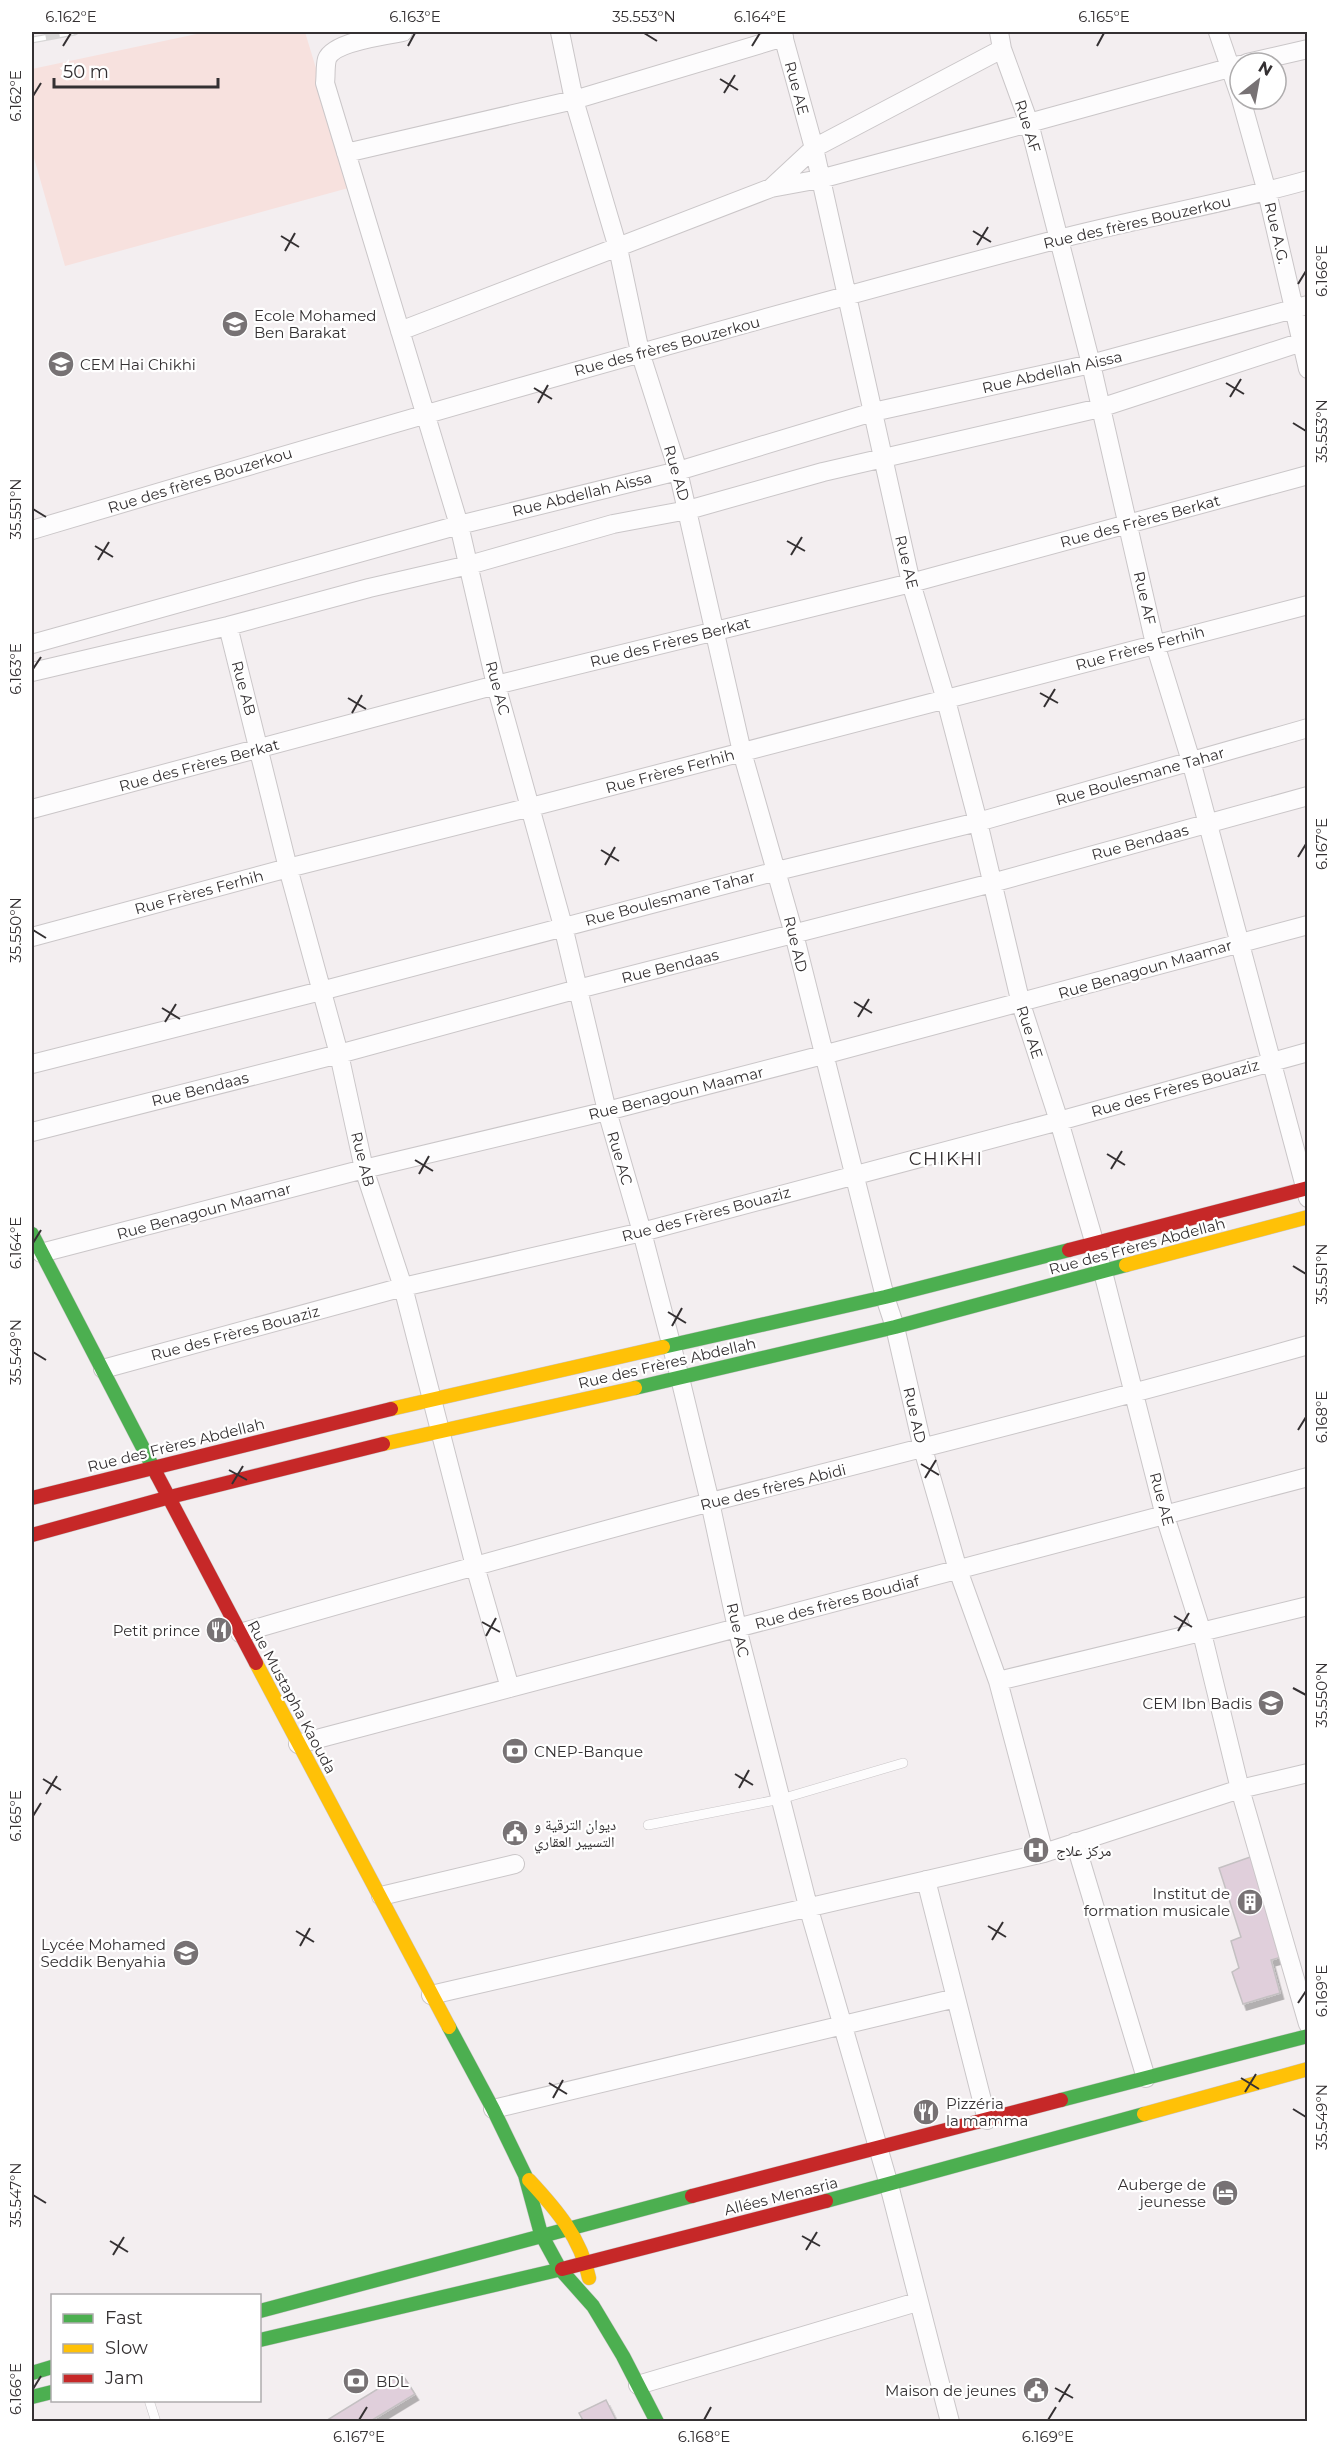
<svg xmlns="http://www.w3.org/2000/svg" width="1339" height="2453" font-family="Montserrat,'Noto Naskh Arabic',sans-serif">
  <defs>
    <filter id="shadow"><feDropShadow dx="3.5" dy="6" stdDeviation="0" flood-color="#0004"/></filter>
  </defs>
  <rect width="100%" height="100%" fill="#f3eef0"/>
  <path fill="#f7e1de" d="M206,32H305L352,187L65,266L32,151V69Z"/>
  <path fill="#e0cfdb" stroke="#c4c0c2" stroke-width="1.5" filter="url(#shadow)" d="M1256,1855L1285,1956L1271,1960L1280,1993L1243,2004L1232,1972L1239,1968L1231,1941L1241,1937L1219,1868Z
    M402,2374L415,2394L369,2422H324Z
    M606,2400L617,2422H584L579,2413Z"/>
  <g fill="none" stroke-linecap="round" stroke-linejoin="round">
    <defs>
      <path id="lane" d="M648,1825L781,1799L903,1763
        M149,2400L156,2422"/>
      <path id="street" d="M403,32C386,35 333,42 327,59C325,66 326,76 325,83L459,525L496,685L563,926L607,1111L642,1232L680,1378L710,1502L737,1628L808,1906L889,2185L950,2422
        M560,32L574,100L618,248L640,352L678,471L742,752L794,934L885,1297L895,1327L923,1449L958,1570L998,1681L1044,1853
        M782,32L814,148L911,583L946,700L978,822L1021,1004L1059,1121L1103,1272L1165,1516L1202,1633L1240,1789L1308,2024
        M999,32L1002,49L1029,123L1091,364L1155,644L1191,761L1308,1198
        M1218,32L1240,96
        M1247,63L1308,49
        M1241,99L1267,192L1308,369
        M346,153L574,100L784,37
        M771,188L814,148L1002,49
        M400,331L771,188L820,179L1029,123L1240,65
        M32,530C372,429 712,330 1055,240C1139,218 1224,204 1308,180
        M228,626L288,868L339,1054L364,1169L403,1287L475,1566L510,1688
        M32,644L459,525L678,471L873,412L1091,364L1308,305
        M32,672L228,626L369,588L469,565L613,524L688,510L823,472L1100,408L1308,340
        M32,809L496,685L911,583L1308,475
        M32,937L288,868L531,807L1308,605
        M32,1064L321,991L777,871L978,822L1308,728
        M32,1132L339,1054L578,989L992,883L1308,796
        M41,1253L364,1169L607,1111L823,1055L1308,925
        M103,1369L403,1287L642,1232L1059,1121L1308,1052
        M240,1633C397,1588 553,1543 711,1502C910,1451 1109,1401 1308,1345
        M998,1681L1308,1606
        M298,1744L1308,1477
        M1075,1842L1146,2078
        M926,1880L987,2120
        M381,1896L515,1864
        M431,1995L1044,1853L1240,1789L1308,1773
        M493,2109L956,1998
        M638,2385L917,2302"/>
      <path id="fast" d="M32,1234L157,1475
        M663,1347L885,1297L1069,1250
        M635,1388L895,1327L1126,1265
        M449,2027L493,2109L525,2175L541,2234L560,2269L593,2306L623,2356L657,2422
        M1061,2100L1308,2036
        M826,2201L1144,2114
        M260,2311L692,2196
        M260,2340L562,2269
        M32,2373L52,2367
        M32,2397L52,2392"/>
      <path id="slow" d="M1126,1265L1308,1217
        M391,1409L663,1347
        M383,1444L635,1388
        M256,1663L449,2027
        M1144,2114L1308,2069
        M529,2180C556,2209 581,2238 589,2278"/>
      <path id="jam" d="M1069,1250L1308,1188
        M157,1475L256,1663
        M32,1498L391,1409
        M32,1535L170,1497L383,1444
        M692,2196L1061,2100
        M562,2269L826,2201"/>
    </defs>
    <use href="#lane" stroke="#cac6c8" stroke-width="10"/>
    <use href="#street" stroke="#cac6c8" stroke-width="20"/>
    <use href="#fast" stroke="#cac6c8" stroke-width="15"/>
    <use href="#slow" stroke="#cac6c8" stroke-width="15"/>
    <use href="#jam" stroke="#cac6c8" stroke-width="15"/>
    <use href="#lane" stroke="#fdfcfd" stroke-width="9"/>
    <use href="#street" stroke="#fdfcfd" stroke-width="18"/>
    <use href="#fast" stroke="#4caf50" stroke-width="14"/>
    <use href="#slow" stroke="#ffc107" stroke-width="14"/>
    <use href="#jam" stroke="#c62828" stroke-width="14"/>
    <defs>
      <path id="rail" d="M32,40L75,32"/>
    </defs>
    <use href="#rail" stroke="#d7d6d6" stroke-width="7"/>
    <use href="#rail" stroke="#fff" stroke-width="4.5" stroke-dasharray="14" stroke-linecap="butt"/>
  </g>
  <path fill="none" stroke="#343032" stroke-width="2" d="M644,33L657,41M63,46L71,33M408,46L415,33M752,46L760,33M1097,46L1104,33M720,79L738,90M724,93L735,75M33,96L41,83M973,231L991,242M281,236L299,247M977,245L988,227M285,251L295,233M1298,284L1306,271M1226,383L1244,394M534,388L552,399M1230,397L1241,379M538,403L548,385M1293,423L1306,431M33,509L46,517M787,541L805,551M95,546L113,557M791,555L802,537M98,560L109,542M33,669L41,657M1040,693L1058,703M348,698L366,709M1044,707L1055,689M352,713L362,695M601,850L619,861M1298,857L1306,844M605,865L615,847M33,930L46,938M854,1002L872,1013M162,1008L180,1019M858,1017L869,999M165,1022L176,1004M1107,1154L1125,1165M415,1160L433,1171M1111,1169L1122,1151M419,1174L429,1156M33,1243L41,1230M1293,1266L1306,1274M668,1312L686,1323M672,1326L682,1308M33,1352L46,1360M1298,1430L1306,1417M921,1464L939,1475M229,1470L247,1480M925,1478L936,1460M232,1484L243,1466M1174,1616L1192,1627M482,1622L500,1632M1178,1631L1189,1613M486,1636L496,1618M1293,1688L1306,1695M735,1774L753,1785M43,1779L61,1790M739,1788L749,1770M46,1794L57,1776M33,1816L41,1803M988,1926L1006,1937M296,1931L314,1942M992,1940L1003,1922M300,1946L310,1928M1298,2003L1306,1991M1241,2078L1259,2089M549,2083L567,2094M1245,2092L1256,2074M553,2098L563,2080M1293,2109L1306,2117M33,2195L46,2203M802,2236L820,2246M110,2241L128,2252M806,2250L817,2232M113,2255L124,2237M1055,2388L1073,2398M33,2389L41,2376M1059,2402L1070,2384M359,2420L367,2407M704,2420L711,2407M1048,2420L1056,2407"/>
  <defs>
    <symbol id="school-disc" viewBox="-11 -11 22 22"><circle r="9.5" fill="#777274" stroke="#fff"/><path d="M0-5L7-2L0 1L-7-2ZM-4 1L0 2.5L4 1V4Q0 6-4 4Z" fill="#fff"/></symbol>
    <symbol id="restaurant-disc" viewBox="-11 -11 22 22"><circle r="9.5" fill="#777274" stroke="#fff"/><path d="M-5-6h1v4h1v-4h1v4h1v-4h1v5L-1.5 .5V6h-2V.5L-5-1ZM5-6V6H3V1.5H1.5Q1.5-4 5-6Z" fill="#fff"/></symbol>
    <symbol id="bank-disc" viewBox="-11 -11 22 22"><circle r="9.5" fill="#777274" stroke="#fff"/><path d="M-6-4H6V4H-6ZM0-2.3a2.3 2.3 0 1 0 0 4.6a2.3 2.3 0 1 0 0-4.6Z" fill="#fff"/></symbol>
    <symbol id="civic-disc" viewBox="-11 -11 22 22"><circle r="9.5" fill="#777274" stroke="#fff"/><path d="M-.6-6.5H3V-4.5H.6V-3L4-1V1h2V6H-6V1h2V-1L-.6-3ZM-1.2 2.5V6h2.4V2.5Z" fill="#fff"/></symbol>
    <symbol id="hospital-disc" viewBox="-11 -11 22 22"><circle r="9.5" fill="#777274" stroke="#fff"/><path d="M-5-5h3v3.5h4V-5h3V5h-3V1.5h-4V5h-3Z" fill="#fff"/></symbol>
    <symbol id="building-disc" viewBox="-11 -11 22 22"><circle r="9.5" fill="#777274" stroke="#fff"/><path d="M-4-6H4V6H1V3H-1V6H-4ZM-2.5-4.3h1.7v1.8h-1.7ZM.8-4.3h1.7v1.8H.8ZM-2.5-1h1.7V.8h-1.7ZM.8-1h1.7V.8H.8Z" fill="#fff"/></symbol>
    <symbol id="hotel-disc" viewBox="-11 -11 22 22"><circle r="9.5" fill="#777274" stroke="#fff"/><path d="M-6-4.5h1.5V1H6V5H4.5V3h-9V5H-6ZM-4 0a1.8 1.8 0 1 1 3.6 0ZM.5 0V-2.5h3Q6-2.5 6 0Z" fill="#fff"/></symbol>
  </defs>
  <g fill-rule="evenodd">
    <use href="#school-disc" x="220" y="309" width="30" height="30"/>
    <use href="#school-disc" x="46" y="349" width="30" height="30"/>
    <use href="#restaurant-disc" x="204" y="1615" width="30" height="30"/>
    <use href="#school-disc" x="1256" y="1688" width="30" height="30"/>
    <use href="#bank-disc" x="500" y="1736" width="30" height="30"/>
    <use href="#civic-disc" x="500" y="1818" width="30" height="30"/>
    <use href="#hospital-disc" x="1021" y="1835" width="30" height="30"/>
    <use href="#building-disc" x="1235" y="1887" width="30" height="30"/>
    <use href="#school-disc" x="171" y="1938" width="30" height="30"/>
    <use href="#restaurant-disc" x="911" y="2097" width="30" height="30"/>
    <use href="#hotel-disc" x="1210" y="2178" width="30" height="30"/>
    <use href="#bank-disc" x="341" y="2366" width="30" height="30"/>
    <use href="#civic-disc" x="1021" y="2375" width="30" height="30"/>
  </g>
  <g text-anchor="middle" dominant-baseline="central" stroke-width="4.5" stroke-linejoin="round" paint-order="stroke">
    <g font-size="15" fill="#343032" stroke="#fff">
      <text transform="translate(797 88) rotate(75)">Rue AE</text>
      <text transform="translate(1028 126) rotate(73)">Rue AF</text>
      <text transform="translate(1137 222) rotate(-13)">Rue des frères Bouzerkou</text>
      <text transform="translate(1277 233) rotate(77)">Rue A.G.</text>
      <text transform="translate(667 346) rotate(-15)">Rue des frères Bouzerkou</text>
      <text transform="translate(1052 372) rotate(-13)">Rue Abdellah Aissa</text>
      <text transform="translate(677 473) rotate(74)">Rue AD</text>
      <text transform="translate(200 480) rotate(-17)">Rue des frères Bouzerkou</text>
      <text transform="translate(582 494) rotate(-14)">Rue Abdellah Aissa</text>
      <text transform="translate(1140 521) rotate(-15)">Rue des Frères Berkat</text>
      <text transform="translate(907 562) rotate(76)">Rue AE</text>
      <text transform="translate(1145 598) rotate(77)">Rue AF</text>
      <text transform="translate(670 642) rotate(-14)">Rue des Frères Berkat</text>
      <text transform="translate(1140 648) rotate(-15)">Rue Frères Ferhih</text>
      <text transform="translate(244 688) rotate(75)">Rue AB</text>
      <text transform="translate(498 688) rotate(75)">Rue AC</text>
      <text transform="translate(199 765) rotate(-15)">Rue des Frères Berkat</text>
      <text transform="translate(670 771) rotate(-15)">Rue Frères Ferhih</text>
      <text transform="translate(1140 776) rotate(-16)">Rue Boulesmane Tahar</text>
      <text transform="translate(1140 842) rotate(-15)">Rue Bendaas</text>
      <text transform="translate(199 892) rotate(-15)">Rue Frères Ferhih</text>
      <text transform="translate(670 898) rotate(-15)">Rue Boulesmane Tahar</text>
      <text transform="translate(796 944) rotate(76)">Rue AD</text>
      <text transform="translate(670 966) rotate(-14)">Rue Bendaas</text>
      <text transform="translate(1145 969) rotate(-16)">Rue Benagoun Maamar</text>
      <text transform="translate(1030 1032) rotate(72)">Rue AE</text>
      <text transform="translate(1175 1088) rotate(-16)">Rue des Frères Bouaziz</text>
      <text transform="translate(200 1089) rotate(-14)">Rue Bendaas</text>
      <text transform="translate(676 1093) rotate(-14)">Rue Benagoun Maamar</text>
      <text transform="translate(620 1158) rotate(74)">Rue AC</text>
      <text transform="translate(363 1159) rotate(76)">Rue AB</text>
      <text transform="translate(204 1211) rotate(-15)">Rue Benagoun Maamar</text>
      <text transform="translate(706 1214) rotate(-15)">Rue des Frères Bouaziz</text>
      <text transform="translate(1137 1246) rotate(-15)">Rue des Frères Abdellah</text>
      <text transform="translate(235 1333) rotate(-15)">Rue des Frères Bouaziz</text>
      <text transform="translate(667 1363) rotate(-13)">Rue des Frères Abdellah</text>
      <text transform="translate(915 1415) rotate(77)">Rue AD</text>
      <text transform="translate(176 1445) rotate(-14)">Rue des Frères Abdellah</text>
      <text transform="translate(773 1487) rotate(-14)">Rue des frères Abidi</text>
      <text transform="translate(1162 1499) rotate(75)">Rue AE</text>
      <text transform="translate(837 1602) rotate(-15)">Rue des frères Boudiaf</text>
      <text transform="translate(738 1630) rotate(77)">Rue AC</text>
      <text transform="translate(292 1697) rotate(62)">Rue Mustapha Kaouda</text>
      <text transform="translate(781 2196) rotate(-14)">Allées Menasria</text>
    </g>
    <g font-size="15" fill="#343032" stroke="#fff" text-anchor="start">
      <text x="254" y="315">Ecole Mohamed<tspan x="254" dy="17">Ben Barakat</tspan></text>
      <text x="80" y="364">CEM Hai Chikhi</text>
      <text x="200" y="1630" text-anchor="end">Petit prince</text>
      <text x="1252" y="1703" text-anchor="end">CEM Ibn Badis</text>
      <text x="534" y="1751">CNEP-Banque</text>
      <text x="534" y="1824">ديوان الترقية و<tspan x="534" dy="17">التسيير العقاري</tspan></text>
      <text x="1056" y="1850">مركز علاج</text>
      <text x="1230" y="1893" text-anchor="end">Institut de<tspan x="1230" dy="17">formation musicale</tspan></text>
      <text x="166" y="1944" text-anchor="end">Lycée Mohamed<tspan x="166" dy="17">Seddik Benyahia</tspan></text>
      <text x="946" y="2103">Pizzéria<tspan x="946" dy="17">la mamma</tspan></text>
      <text x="1206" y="2184" text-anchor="end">Auberge de<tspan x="1206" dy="17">jeunesse</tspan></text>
      <text x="376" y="2381">BDL</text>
      <text x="1016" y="2390" text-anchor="end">Maison de jeunes</text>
    </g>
    <g font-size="18" letter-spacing="1.5" fill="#312b2d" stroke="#fff">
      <text x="946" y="1159">CHIKHI</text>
    </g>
  </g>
  <rect width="1339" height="2453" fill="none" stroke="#ffffff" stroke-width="66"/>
  <rect x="51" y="2294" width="210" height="108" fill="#ffffff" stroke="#aeacad" stroke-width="1.5"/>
  <rect x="63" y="2314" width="30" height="9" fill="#4caf50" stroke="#aeacad" stroke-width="1.5"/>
  <text x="105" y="2324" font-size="18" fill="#343032">Fast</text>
  <rect x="63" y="2344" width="30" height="9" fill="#ffc107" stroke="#aeacad" stroke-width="1.5"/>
  <text x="105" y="2354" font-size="18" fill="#343032">Slow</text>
  <rect x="63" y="2374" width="30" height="9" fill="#c62828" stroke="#aeacad" stroke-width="1.5"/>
  <text x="105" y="2384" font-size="18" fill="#343032">Jam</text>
  <g transform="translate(1258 81) rotate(31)"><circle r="28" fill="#ffffff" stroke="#aeacad" stroke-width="1.5"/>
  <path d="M0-4.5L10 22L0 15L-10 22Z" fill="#777274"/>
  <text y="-9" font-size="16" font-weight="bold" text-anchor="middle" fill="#343032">N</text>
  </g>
  <path d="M54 78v9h164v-9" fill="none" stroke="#343032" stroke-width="3"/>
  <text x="63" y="78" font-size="18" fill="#343032" stroke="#ffffff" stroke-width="4.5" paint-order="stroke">50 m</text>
  <rect x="33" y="33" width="1273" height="2387" fill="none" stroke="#343032" stroke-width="2"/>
  <g font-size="15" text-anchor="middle" fill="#343032">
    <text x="71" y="22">6.162°E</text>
    <text x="415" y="22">6.163°E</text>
    <text x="644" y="22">35.553°N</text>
    <text x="760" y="22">6.164°E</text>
    <text x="1104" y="22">6.165°E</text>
    <text transform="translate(16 96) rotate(-90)" y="5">6.162°E</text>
    <text transform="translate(1322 271) rotate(-90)" y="5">6.166°E</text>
    <text transform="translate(1322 431) rotate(-90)" y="5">35.553°N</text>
    <text transform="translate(16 509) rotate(-90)" y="5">35.551°N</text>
    <text transform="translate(16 669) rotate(-90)" y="5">6.163°E</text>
    <text transform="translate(1322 844) rotate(-90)" y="5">6.167°E</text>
    <text transform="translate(16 930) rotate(-90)" y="5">35.550°N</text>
    <text transform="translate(16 1243) rotate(-90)" y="5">6.164°E</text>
    <text transform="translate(1322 1274) rotate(-90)" y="5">35.551°N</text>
    <text transform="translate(16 1352) rotate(-90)" y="5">35.549°N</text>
    <text transform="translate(1322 1417) rotate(-90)" y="5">6.168°E</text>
    <text transform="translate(1322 1695) rotate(-90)" y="5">35.550°N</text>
    <text transform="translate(16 1816) rotate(-90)" y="5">6.165°E</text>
    <text transform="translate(1322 1991) rotate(-90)" y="5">6.169°E</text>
    <text transform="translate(1322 2117) rotate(-90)" y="5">35.549°N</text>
    <text transform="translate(16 2195) rotate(-90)" y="5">35.547°N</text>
    <text transform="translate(16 2389) rotate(-90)" y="5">6.166°E</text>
    <text x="359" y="2442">6.167°E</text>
    <text x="704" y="2442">6.168°E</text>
    <text x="1048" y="2442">6.169°E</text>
  </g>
</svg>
